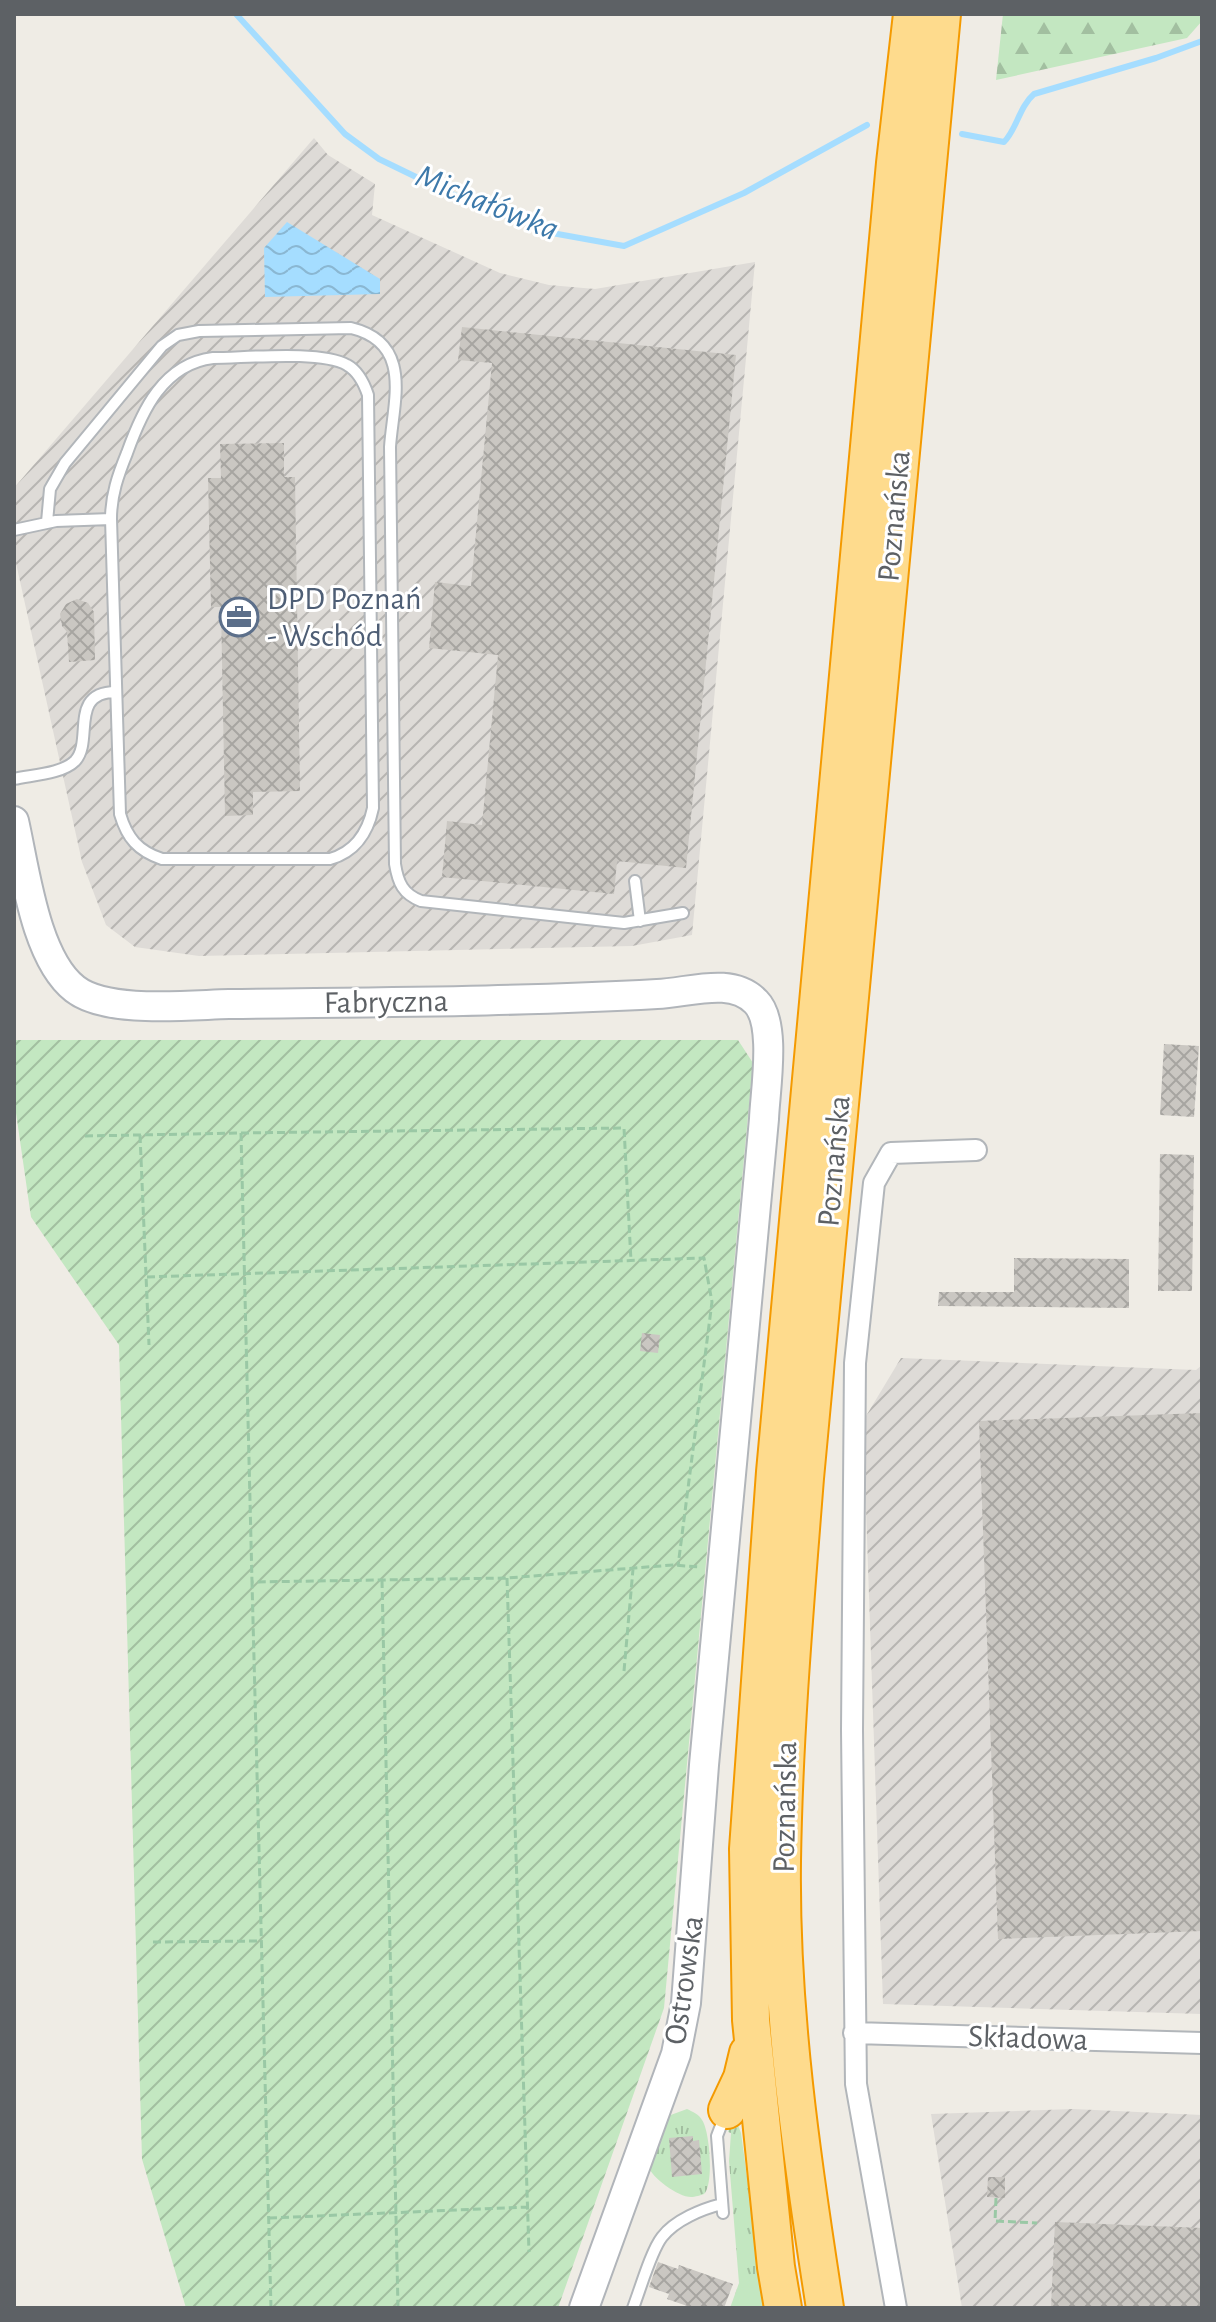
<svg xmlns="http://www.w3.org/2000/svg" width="1216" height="2322" font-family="'Alegreya Sans',sans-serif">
  <defs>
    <pattern id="industrial-furrows" width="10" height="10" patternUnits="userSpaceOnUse" patternTransform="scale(2)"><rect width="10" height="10" fill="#dedbd7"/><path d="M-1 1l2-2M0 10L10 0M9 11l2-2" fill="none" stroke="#b7b5b2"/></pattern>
    <pattern id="grass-tufts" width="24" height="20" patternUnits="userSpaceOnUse" patternTransform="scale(2)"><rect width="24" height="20" fill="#c3e7c1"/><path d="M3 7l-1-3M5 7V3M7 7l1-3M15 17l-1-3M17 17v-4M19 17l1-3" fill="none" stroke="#a2bfa0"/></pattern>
    <pattern id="forest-firs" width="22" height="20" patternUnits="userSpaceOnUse" patternTransform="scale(2)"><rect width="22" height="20" fill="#c3e7c1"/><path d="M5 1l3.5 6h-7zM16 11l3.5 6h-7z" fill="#a2bfa0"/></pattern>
    <pattern id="garden-furrows" width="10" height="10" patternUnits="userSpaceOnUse" patternTransform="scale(2)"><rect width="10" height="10" fill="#c3e7c1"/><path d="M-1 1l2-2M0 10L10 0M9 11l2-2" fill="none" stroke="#a2bfa0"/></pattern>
    <pattern id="water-waves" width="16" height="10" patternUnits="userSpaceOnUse" patternTransform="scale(2)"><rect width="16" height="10" fill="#a5ddff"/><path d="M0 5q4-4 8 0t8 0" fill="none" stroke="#8ab7d2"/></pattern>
    <pattern id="building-cross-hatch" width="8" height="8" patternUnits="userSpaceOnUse" patternTransform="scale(2)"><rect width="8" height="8" fill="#cac7c2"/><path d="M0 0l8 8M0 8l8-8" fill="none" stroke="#a7a5a1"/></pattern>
  </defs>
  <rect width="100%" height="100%" fill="#efece5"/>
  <path fill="url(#industrial-furrows)" d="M314,138L328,155L375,184L372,215L500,273L549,285L595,289L755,262L692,935L632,946L199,956L135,947L106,925L82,862L14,554V488Z
    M901,1358L1196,1370L1202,1365V2014L883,2004L863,1421Z
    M1073,2109L1202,2115V2308H962L931,2114Z"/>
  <path fill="url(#grass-tufts)" d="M687,2109C693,2112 699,2114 702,2120C710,2131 714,2185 704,2194C701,2195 695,2197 691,2197C678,2197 652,2178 648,2166L668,2116Z
    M732,2120H736L741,2133L765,2308H730L739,2283L729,2161L731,2133L728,2132Z"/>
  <path fill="url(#forest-firs)" d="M1003,14H1202V21L1187,38L996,80Z"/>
  <path fill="url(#garden-furrows)" d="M14,1040H738L753,1063L664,2008L558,2308H186L142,2159L119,1345L31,1217L14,1099Z"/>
  <path fill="url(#water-waves)" d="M287,222L380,279V294L265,297L264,248Z"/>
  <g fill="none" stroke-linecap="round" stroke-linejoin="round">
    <path stroke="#a5ddff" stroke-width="6" d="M236,14L345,134L379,159L447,192L510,218L552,233L624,246L744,193L867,125
      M962,134L1004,142C1017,129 1019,107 1034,94L1156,58L1202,41"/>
  </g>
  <path fill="url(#building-cross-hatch)" d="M462,327L736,355L686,868L617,861L614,894L442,877L447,821L482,825L498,655L429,648L435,582L471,586L492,363L458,360Z
    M284,443V477H295L300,791L253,792V815L225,816L221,607H211L208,478H221L220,444Z
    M77,599L88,603L94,612L95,660L69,662L67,632L62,626L60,614L66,604Z
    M1164,1044L1199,1046L1194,1117L1160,1115Z
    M1160,1154L1194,1155L1192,1291H1158Z
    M1014,1258L1129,1259V1308L938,1306L939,1292H1014Z
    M642,1333L660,1335L658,1353L640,1351Z
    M1202,1413V1931L998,1939L979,1421Z
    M693,2136V2141L699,2140L702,2174L672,2177L669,2138Z
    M988,2177H1005V2198L987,2197Z
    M1055,2222L1202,2228V2308H1051Z
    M658,2262L678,2269L679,2265L733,2284L724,2308H693L667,2299L669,2294L649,2287Z"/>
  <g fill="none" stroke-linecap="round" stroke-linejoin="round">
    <defs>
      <path id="lane" d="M213,358C245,358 321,350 347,365C358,371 364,383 368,395L373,808C368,832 355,852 330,859H162C138,851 127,838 120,814L111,519C111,495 118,475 127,453C142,411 163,364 213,358Z
        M47,522L50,489L65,463L162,346L178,335L199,331L351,328C414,343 393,402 390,447L395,864C398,883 403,894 421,901L624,923L683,913
        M14,530L56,521L111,519
        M14,779C31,775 62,774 75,761C94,741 68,692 116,692
        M635,881L640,921
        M723,2213L717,2136L725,2115
        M633,2308C640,2290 651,2251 662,2237C675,2220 702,2209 722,2204"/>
      <path id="street" d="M854,2033L1202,2043
        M896,2308L856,2084L852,1730L855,1363L874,1183L891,1153L976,1150"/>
      <path id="secondary" d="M14,821C25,869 35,958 75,989C107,1014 189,1005 229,1004C371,1002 515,1002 657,994C689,993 731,976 756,1002C777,1023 765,1091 764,1119L704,1765L686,2003L676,2054L584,2308"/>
      <path id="highway" d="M727,2110L742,2078L748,2053
        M783,2308L776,2267L751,2020L748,1849L775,1472L895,163L912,14
        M825,2308C802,2161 780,2010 782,1861C784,1733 795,1606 805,1478L942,14"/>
    </defs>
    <use href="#lane" stroke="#b2b6ba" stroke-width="14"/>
    <use href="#street" stroke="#b2b6ba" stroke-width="24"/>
    <use href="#secondary" stroke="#b1b5ba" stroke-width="32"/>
    <use href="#highway" stroke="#f49a00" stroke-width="40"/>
    <path stroke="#9ac8a5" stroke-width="3" stroke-dasharray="8 4" stroke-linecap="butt" d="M241,1133L624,1128L631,1261
      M140,1135L149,1345
      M85,1136L241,1133L252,1582
      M147,1277L704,1258L712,1302L678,1566
      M507,1578L529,2252
      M382,1580L398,2308
      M624,1671L633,1569
      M153,1942L261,1941
      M996,2198L995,2221L1037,2223
      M269,2218L528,2207
      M271,2308L252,1582L507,1578L673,1565L699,1567"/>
    <use href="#lane" stroke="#fff" stroke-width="10"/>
    <use href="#street" stroke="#fff" stroke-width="20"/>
    <use href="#secondary" stroke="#fff" stroke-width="28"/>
    <use href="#highway" stroke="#fedb8d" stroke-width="36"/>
  </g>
  <defs>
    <symbol id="office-ring" viewBox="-11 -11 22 22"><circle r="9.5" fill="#fff" stroke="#5c6f8a" stroke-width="1.5"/><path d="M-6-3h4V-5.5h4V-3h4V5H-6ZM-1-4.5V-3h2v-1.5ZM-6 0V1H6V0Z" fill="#5c6f8a"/></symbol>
  </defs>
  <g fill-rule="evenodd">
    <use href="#office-ring" x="217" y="595" width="44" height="44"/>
  </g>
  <g text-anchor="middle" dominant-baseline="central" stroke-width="6" stroke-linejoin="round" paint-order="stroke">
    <g font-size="32" fill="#5d6165" stroke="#fff">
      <text transform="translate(894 516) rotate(-85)">Poznańska</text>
      <text transform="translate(386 1002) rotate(-1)">Fabryczna</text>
      <text transform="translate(834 1161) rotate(-85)">Poznańska</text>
      <text transform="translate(785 1807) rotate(-89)">Poznańska</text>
      <text transform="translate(684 1980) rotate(-82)">Ostrowska</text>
      <text transform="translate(1028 2038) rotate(2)">Składowa</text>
    </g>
    <g font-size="32" fill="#4e5e75" stroke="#fff" text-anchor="start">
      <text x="267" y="599">DPD Poznań<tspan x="267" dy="37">- Wschód</tspan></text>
    </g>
    <g font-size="34" font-style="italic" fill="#3d79aa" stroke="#fff">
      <text transform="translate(487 203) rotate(22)">Michałówka</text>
    </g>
  </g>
  <rect width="1216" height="2322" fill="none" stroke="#5d6165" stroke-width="32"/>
</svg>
